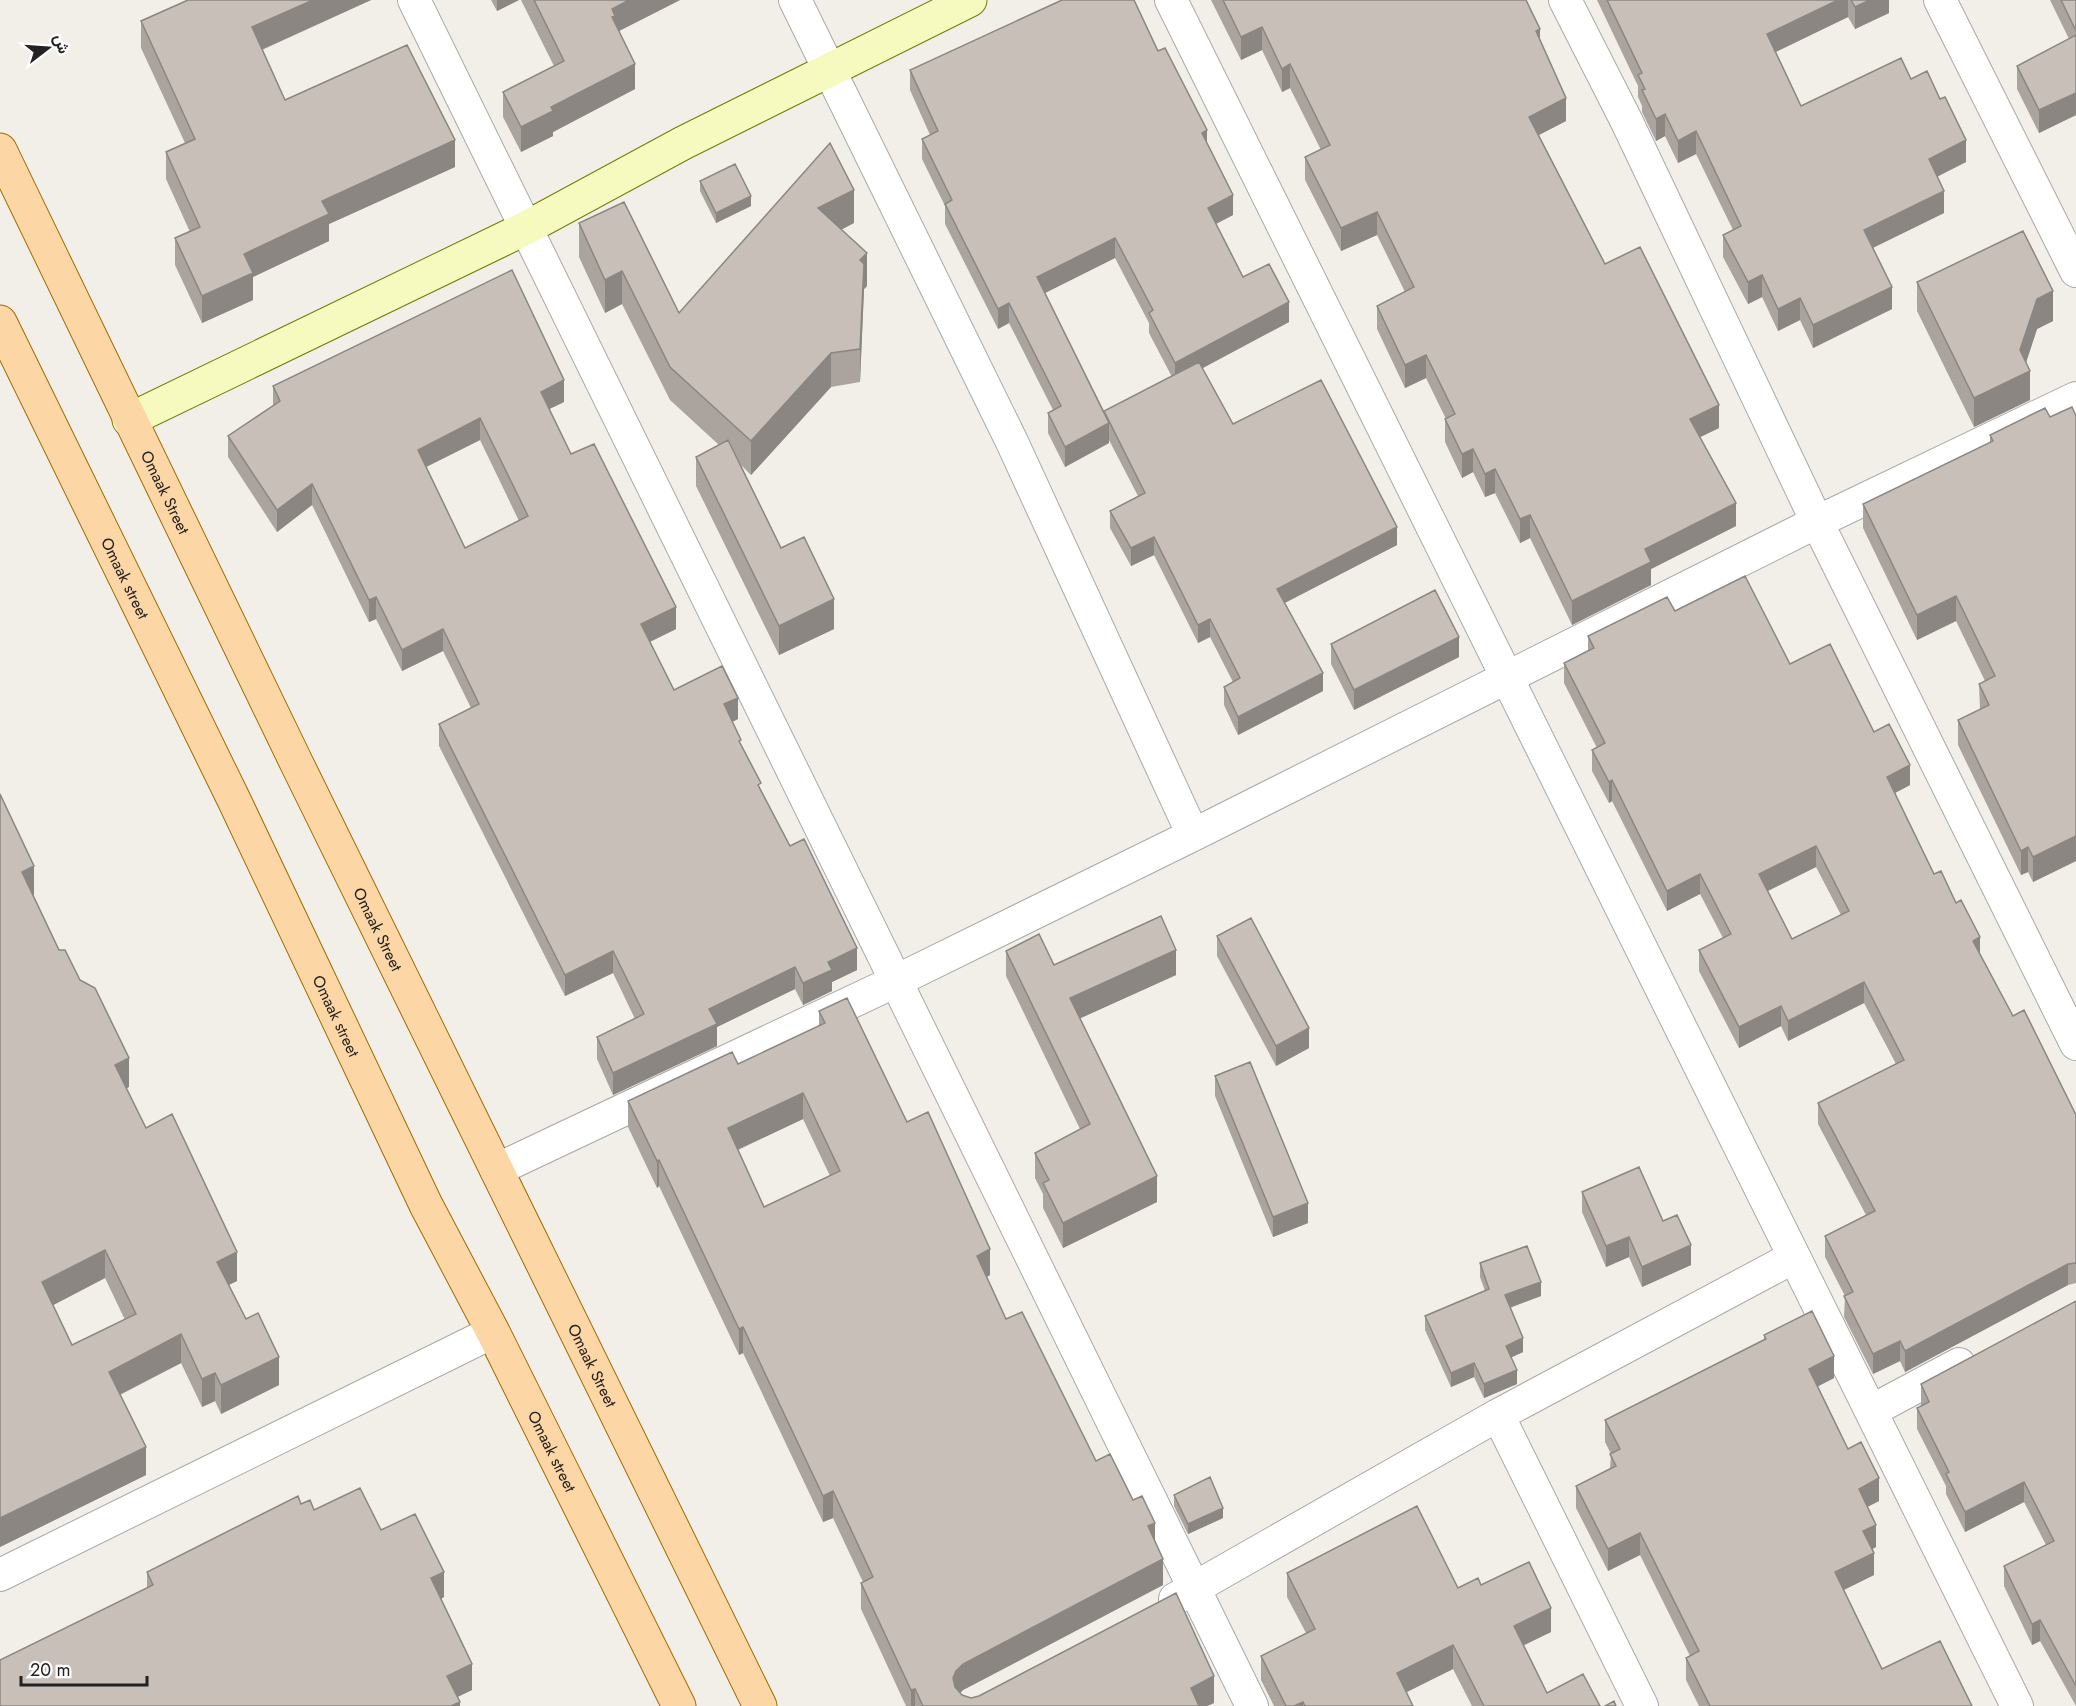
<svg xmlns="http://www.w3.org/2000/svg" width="2076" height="1706" font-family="Jost,Vazirmatn,sans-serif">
  <rect width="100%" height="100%" fill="#f2efe9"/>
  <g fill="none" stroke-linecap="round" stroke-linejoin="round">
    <defs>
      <path id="street" d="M414,0L1252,1706
        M795,0L1012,442L1193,835
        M1171,0L2017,1706
        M1565,0L1626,120L1817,522L2076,1044
        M1940,0L2076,271
        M496,1170L896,981L1193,835L1817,522L2076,398
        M1871,1411L1959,1364
        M1498,1415L1642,1706
        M0,1575L493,1332
        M1175,1599L1498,1415L1794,1257"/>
      <path id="secondary" d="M129,420L526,228L683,143L970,0"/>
      <g id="primary">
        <path id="s1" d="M0,150L297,764L760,1706"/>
        <path id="s2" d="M0,322L234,800L426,1205L493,1332L679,1706"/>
      </g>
    </defs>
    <use href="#street" stroke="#a9a9a9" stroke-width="34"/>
    <use href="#secondary" stroke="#707d05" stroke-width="35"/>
    <use href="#primary" stroke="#a06b00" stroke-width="35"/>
    <use href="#street" stroke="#fff" stroke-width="32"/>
    <use href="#secondary" stroke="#f7fabf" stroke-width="33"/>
    <use href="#primary" stroke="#fcd6a4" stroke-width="33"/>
  </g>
  <path fill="#aba49e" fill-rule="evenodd" d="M188,0H371L262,50L285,100L455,167L329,224V241L253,277V300L202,323L175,265V238L190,232L166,179V152L185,143L141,48V21Z
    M491,0H519L497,11Z
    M521,0H680L619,31L635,89L553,132V136L521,152L503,117V92L554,66Z
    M1211,0H1526L1540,40L1566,121L1539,135L1605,264L1719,428L1700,437L1736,526L1651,569V585L1572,625L1530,538L1520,543L1495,493L1485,497L1473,472L1462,478L1445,442V419H1446L1426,378L1405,388L1377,329V306L1405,292L1377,235L1341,251L1305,180V157L1321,150L1290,88L1282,92L1262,50L1241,60Z
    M1597,0H1889V13L1855,29L1848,17L1776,52L1801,106L1911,79L1966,162L1937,176L1944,213L1873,248L1892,309L1813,348L1800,320L1778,331L1762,297L1748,304L1723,257V235L1733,230L1696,154L1678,163L1665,136L1656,141L1642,112V106L1638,97V86Z
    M2050,0H2076V115L2039,133L2017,89V66L2069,39Z
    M1158,51L1207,143L1233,215L1216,224L1243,277L1289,322L1202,368L1233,424L1397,545L1284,603L1323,691L1238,735L1224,705V687L1233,682L1210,637L1198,643L1154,555L1131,566L1110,528V511L1138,496L1109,440V443L1065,467L1048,433V413L1053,410L1009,323L998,329L945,224V206L922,159V139L930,135L910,90V70ZM1115,258L1149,323V333L1172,377L1104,411L1045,293Z
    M700,181L751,206L716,223L700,191Z
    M579,223L679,313L854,223L841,229L867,286L864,289L860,382L831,387L751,475L741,465L781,548L834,629L779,655L696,486V457L719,445L670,400L622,304L605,313L579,257Z
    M1917,282L2053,321L2037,329L2026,362L2030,400L1974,427L1917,311Z
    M273,386L564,402L549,409L571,454L676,629L650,642L674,690L738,719L732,722L741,745L761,790L790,846L857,970L832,982V991L803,1005L795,989L717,1027V1046L613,1095L597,1059V1037L635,1019L613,973L565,996L439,746V724L471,708L443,651L402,671L376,619L369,622L312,505L277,532L228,457V436L273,406ZM480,440L519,521L465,548L426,467Z
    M2076,416V861L2033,882L2028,872L2021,875L1958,745V720L1980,710L1979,684L1985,681L1956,621L1917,640L1863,528V504L1990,443V435L2050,417Z
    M1675,611L1790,664L1874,732L1910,785L1895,793L1934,874L1980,954L2013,1016L2076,1115V1283L2068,1285L1905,1372L1900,1361L1873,1374L1844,1317L1845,1296L1825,1257V1236L1866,1215L1818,1124V1103L1896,1064L1864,1003L1788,1041L1781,1026L1739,1048L1699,971V950L1723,938L1700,894L1667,911L1612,801L1609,803L1592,771V750L1597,748L1564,683V663L1588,650V636ZM1816,867L1841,915L1792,939L1768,891Z
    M1331,644L1459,657L1354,710L1331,664Z
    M0,794L34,895H33L59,950L129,1087L126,1088L146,1128L237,1281L229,1285L279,1385L221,1414L215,1401L202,1407L181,1363L120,1395L146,1475L0,1547ZM105,1278L125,1320L72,1345L53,1305Z
    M1217,936L1309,1048L1276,1066L1217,956Z
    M1006,951L1054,965L1176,975L1080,1018L1157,1202L1063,1248L1043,1208V1194L1035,1178V1153L1080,1129L1006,976Z
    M819,1011L907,1122L990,1275L987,1277L1006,1319L1096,1461L1133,1500L1155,1541L1163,1585L963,1690L960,1693L962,1695L971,1698L1214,1703L1207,1706H906L861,1609V1583L863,1582L833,1518L823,1522L743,1353L739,1355L659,1186L657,1188L628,1127V1101L738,1064L819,1026ZM803,1119L830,1176L764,1207L738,1150Z
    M1215,1076L1308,1223L1273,1237L1215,1096Z
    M1582,1192L1663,1221L1691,1265L1642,1287L1629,1257L1606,1267L1582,1212Z
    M1480,1263L1541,1296L1510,1308L1523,1352L1511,1357L1517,1384L1484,1398L1474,1377L1451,1387L1425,1330V1316L1485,1291L1480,1277Z
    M2076,1301V1706L2040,1641L2032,1645L2004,1586V1566L2046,1545L2024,1502L1965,1532L1946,1494V1486L1917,1429V1408L1921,1406V1384Z
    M1764,1335L1834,1378L1818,1386L1848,1449L1879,1501L1867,1507L1876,1547L1872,1549L1874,1575L1844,1590L1882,1669L1972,1706H1699L1686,1680V1658L1690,1656L1640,1555L1608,1571L1576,1508V1486L1610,1468L1611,1454L1605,1442V1420L1764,1339Z
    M1174,1495L1223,1518L1188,1534L1174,1506Z
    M301,1504L314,1510L381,1530L444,1597L441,1599L472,1690L457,1697L460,1706L147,1588V1572Z
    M1287,1573L1458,1588L1481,1585L1551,1632L1523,1645L1547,1693L1600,1706H1472L1453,1669L1406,1692L1413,1706H1274L1261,1680V1656L1306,1633L1287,1597Z"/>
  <path fill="#8b8681" d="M313,0H371L252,54V27Z
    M497,0H519L497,11Z
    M629,0H680L615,33L612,9Z
    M1838,0H1848V17L1767,56V34Z
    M1870,0H1889V13L1855,29V7Z
    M1262,27V50L1241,60V37Z
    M1540,29V52L1536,31Z
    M635,64V89L553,132V136L521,152V127L551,107Z
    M1290,64V88L1282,92V69Z
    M2076,93V115L2039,133V110Z
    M1566,98V121L1529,140V117Z
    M1665,114V136L1656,141V119Z
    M1207,130V150L1202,133Z
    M1696,131V154L1678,163V141Z
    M455,140V167L329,224V241L253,277V300L202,323V296L244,254L322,201Z
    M1966,140V162L1929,181V159Z
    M854,190V223L818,242V208Z
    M1944,191V213L1864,252V230Z
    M1233,195V215L1208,228V208Z
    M751,196V206L716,223V213Z
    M1377,212V235L1341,251V228Z
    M1115,238V258L1037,297V277Z
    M867,253V286L864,289L860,382V260Z
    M622,271V304L605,313V280Z
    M1762,275V297L1748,304V282Z
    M1892,287V309L1813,348V325Z
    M2053,291V321L2037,329L2022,375L2030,371V400L1974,427V398L2020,350L2037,299Z
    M1800,298V320L1778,331V309Z
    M1289,302V322L1175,383V363Z
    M1009,303V323L998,329V309Z
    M831,353V387L751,475V441Z
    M1426,355V378L1405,388V365Z
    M564,380V402L541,413V392Z
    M1719,405V428L1690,442V419Z
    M480,418V440L418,471V450Z
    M1109,423V443L1065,467V447Z
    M1473,449V472L1462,478V454Z
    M1495,469V493L1485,497V474Z
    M312,484V505L277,532V510Z
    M1736,503V526L1651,569V585L1572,625V601L1645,549Z
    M1530,515V538L1520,543V519Z
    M1397,527V545L1277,607V589Z
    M1154,537V555L1131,566V548Z
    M1956,596V621L1917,640V615Z
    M376,597V619L369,622V600Z
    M834,599V629L779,655V626Z
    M676,607V629L641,646V624Z
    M1210,619V637L1198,643V625Z
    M443,629V651L402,671V650Z
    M1459,637V657L1354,710V690Z
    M1323,673V691L1238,735V717Z
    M738,698V719L724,726V704Z
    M1910,765V785L1887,797V777Z
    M1612,780V801L1609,803V782Z
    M2076,836V861L2033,882V857Z
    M1816,846V867L1759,895V874Z
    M2028,847V872L2021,875V851Z
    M34,866V895L22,901V872Z
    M1700,874V894L1667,911V891Z
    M1980,937V958L1973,941Z
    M857,948V970L832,982V991L803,1005V983L828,962Z
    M1176,950V975L1070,1023V998Z
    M613,951V973L565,996V975Z
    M795,967V989L717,1027V1046L613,1095V1073L709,1009Z
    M1864,982V1003L1788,1041V1021Z
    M1781,1006V1026L1739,1048V1027Z
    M1309,1028V1048L1276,1066V1046Z
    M129,1058V1087L115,1094V1065Z
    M803,1093V1119L728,1154V1128Z
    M659,1160V1186L657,1188V1161Z
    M1157,1176V1202L1063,1248V1223Z
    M1308,1203V1223L1273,1237V1217Z
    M1629,1237V1257L1606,1267V1246Z
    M1691,1245V1265L1642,1287V1267Z
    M990,1249V1275L977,1282V1256Z
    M105,1250V1278L42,1311V1282Z
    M237,1252V1281L217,1290V1262Z
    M2068,1264V1285L1905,1372V1351Z
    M1541,1282V1296L1505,1309V1295Z
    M743,1327V1353L739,1355V1329Z
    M181,1334V1363L109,1400V1372Z
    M1523,1338V1352L1506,1360V1346Z
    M1900,1341V1361L1873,1374V1354Z
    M1834,1356V1378L1809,1391V1369Z
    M279,1357V1385L221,1414V1385Z
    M1474,1363V1377L1451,1387V1373Z
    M1517,1370V1384L1484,1398V1384Z
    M215,1373V1401L202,1407V1379Z
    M146,1447V1475L0,1547V1518Z
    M1879,1478V1501L1859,1511V1489Z
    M2024,1482V1502L1965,1532V1512Z
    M833,1491V1518L823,1522V1496Z
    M1223,1508V1518L1188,1534V1524Z
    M1155,1523V1549L1148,1526Z
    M1876,1525V1547L1863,1554V1531Z
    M1640,1533V1555L1608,1571V1549Z
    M1874,1553V1575L1835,1594V1572Z
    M1163,1559V1585L963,1690L956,1697L953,1678L956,1671L963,1664Z
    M444,1572V1597L431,1604V1578Z
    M1551,1608V1632L1514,1650V1626Z
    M2040,1620V1641L2032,1645V1624Z
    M1453,1645V1669L1397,1697V1673Z
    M472,1664V1690L447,1702V1676Z
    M1214,1676V1703L1207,1706H1191V1688Z
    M915,1689V1706H911V1690Z
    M460,1702V1706H451Z
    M1303,1702V1706H1294Z"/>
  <path fill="#c7bfb8" stroke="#8b8681" stroke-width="1.5" fill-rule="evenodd" d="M188,0H313L252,27L285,100L407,45L455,140L322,201L329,214L244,254L253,273L202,296L175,238L200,227L166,152L195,139L141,21Z
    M534,0H629L612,9L615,16L612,17L635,64L551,107L553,111L521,127L503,92L564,61Z
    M1062,0H1134L1158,51L1165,48L1207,130L1202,133L1233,195L1208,208L1243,277L1269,264L1289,302L1175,363L1149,313L1153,310L1115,238L1037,277L1109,423L1065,447L1048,413L1061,406L1009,303L998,309L945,204L952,200L922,139L938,131L910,70Z
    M1223,0H1526L1540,29L1536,31L1566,98L1529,117L1605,264L1640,247L1719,405L1690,419L1736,503L1645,549L1651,562L1572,601L1530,515L1520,519L1495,469L1485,474L1473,449L1462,454L1445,419L1455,414L1426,355L1405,365L1377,306L1414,287L1377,212L1341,228L1305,157L1330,145L1290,64L1282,69L1262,27L1241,37Z
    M1607,0H1838L1767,34L1801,106L1901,58L1911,79L1927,71L1940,99L1945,97L1966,140L1929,159L1944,191L1864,230L1892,287L1813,325L1800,298L1778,309L1762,275L1748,282L1723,235L1741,226L1696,131L1678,141L1665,114L1656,119L1642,90L1645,89L1638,75L1642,73Z
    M1851,0H1870L1855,7Z
    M2061,0H2076V31Z
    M2076,35V93L2039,110L2017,66Z
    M830,143L854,190L818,208L867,253L860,260L864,264L860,349L831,353L751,441L670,367L622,271L605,280L579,223L624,202L679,313Z
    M735,164L751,196L716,213L700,181Z
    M2023,231L2053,291L2037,299L2020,350L2030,371L1974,398L1917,282Z
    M512,270L564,380L541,392L571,454L594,444L676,607L641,624L674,690L722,666L738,698L724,704L741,740L739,741L761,783L758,785L790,846L804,839L857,948L828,962L832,970L803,983L795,967L709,1009L717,1024L613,1073L597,1037L644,1014L613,951L565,975L439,724L479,704L443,629L402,650L376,597L369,600L312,484L277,510L228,436L280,401L273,386ZM480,418L528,516L465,548L418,450Z
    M1199,362L1233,424L1321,380L1397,527L1277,589L1323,673L1238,717L1224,687L1240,678L1210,619L1198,625L1154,537L1131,548L1110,511L1145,493L1104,411Z
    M2072,407L2076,416V836L2033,857L2028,847L2021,851L1958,720L1989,705L1979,684L1995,676L1956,596L1917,615L1863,504L1993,441L1990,435L2045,408L2050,417Z
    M728,440L781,548L804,537L834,599L779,626L696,457Z
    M1745,576L1790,664L1830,644L1874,732L1889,724L1910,765L1887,777L1934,874L1941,871L1956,903L1961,900L1980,937L1973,941L2013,1016L2024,1010L2076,1115V1263L2068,1264L1905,1351L1900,1341L1873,1354L1844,1296L1853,1292L1825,1236L1875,1211L1818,1103L1904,1060L1864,982L1788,1021L1781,1006L1739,1027L1699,950L1731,934L1700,874L1667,891L1612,780L1609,782L1592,750L1605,743L1564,663L1594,648L1588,636L1667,597L1675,611ZM1816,846L1849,911L1792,939L1759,874Z
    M1435,590L1459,637L1354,690L1331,644Z
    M0,794L34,866L22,872L59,950H65L80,980L95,988L129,1058L115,1065L146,1128L172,1114L237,1252L217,1262L246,1319L258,1313L279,1357L221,1385L215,1373L202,1379L181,1334L109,1372L146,1447L0,1518ZM105,1250L136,1314L72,1345L42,1282Z
    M1161,916L1176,950L1070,998L1157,1176L1063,1223L1043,1183L1049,1180L1035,1153L1090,1124L1006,951L1039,934L1054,965Z
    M1251,918L1309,1028L1276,1046L1217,936Z
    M847,998L907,1122L928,1112L990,1249L977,1256L1006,1319L1022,1312L1096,1461L1110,1454L1133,1500L1142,1496L1155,1523L1148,1526L1163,1559L963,1664L956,1671L953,1678L955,1687L962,1695L971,1698L979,1696L1176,1593L1214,1676L1191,1688L1199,1706H923L915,1689L911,1690L861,1583L873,1577L833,1491L823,1496L743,1327L739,1329L659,1160L657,1161L628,1101L732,1052L738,1064L825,1023L819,1011ZM803,1093L840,1171L764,1207L728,1128Z
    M1250,1062L1308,1203L1273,1217L1215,1076Z
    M1639,1167L1663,1221L1677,1215L1691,1245L1642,1267L1629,1237L1606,1246L1582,1192Z
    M1527,1246L1541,1282L1505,1295L1523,1338L1506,1346L1517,1370L1484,1384L1474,1363L1451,1373L1425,1316L1489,1289L1480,1263Z
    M2076,1301V1686L2040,1620L2032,1624L2004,1566L2054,1541L2024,1482L1965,1512L1946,1474L1949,1472L1917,1408L1929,1402L1921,1384Z
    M1812,1311L1834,1356L1809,1369L1848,1449L1861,1442L1879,1478L1859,1489L1876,1525L1863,1531L1874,1553L1835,1572L1882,1669L1940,1641L1972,1706H1710L1686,1658L1699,1651L1640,1533L1608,1549L1576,1486L1616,1466L1610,1454L1620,1449L1605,1420L1766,1339L1764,1335Z
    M1210,1477L1223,1508L1188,1524L1174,1495Z
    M360,1488L381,1530L415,1514L444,1572L431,1578L472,1664L447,1676L460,1702L451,1706H0V1660L153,1585L147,1572L298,1496L301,1504L310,1500L314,1510Z
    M1417,1506L1458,1588L1478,1578L1481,1585L1529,1562L1551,1608L1514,1626L1547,1693L1583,1674L1600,1706H1484L1453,1645L1397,1673L1413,1706H1305L1303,1702L1294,1706H1286L1261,1656L1315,1629L1287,1573Z
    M1614,1701L1616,1706H1605Z"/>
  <g text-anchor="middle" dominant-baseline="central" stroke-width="4.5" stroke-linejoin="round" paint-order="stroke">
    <g font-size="16" fill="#222" stroke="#fff">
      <text stroke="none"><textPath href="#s1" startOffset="380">Omaak Street</textPath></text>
      <text stroke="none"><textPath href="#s2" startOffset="285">Omaak street</textPath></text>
      <text stroke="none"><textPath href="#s1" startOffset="866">Omaak Street</textPath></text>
      <text stroke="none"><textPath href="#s2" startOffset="771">Omaak street</textPath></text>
      <text stroke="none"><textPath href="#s1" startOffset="1352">Omaak Street</textPath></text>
      <text stroke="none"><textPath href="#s2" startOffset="1257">Omaak street</textPath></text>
    </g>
  </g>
  <g transform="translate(48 48) rotate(73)" stroke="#ffffff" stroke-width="4.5" paint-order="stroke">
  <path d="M0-4.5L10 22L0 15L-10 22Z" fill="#222222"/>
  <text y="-9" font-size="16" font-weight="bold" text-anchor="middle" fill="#222222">ش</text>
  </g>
  <path d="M21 1676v9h126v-9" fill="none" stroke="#222222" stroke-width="3"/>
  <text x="30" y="1676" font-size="18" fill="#222222" stroke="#ffffff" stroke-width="4.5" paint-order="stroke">20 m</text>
</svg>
